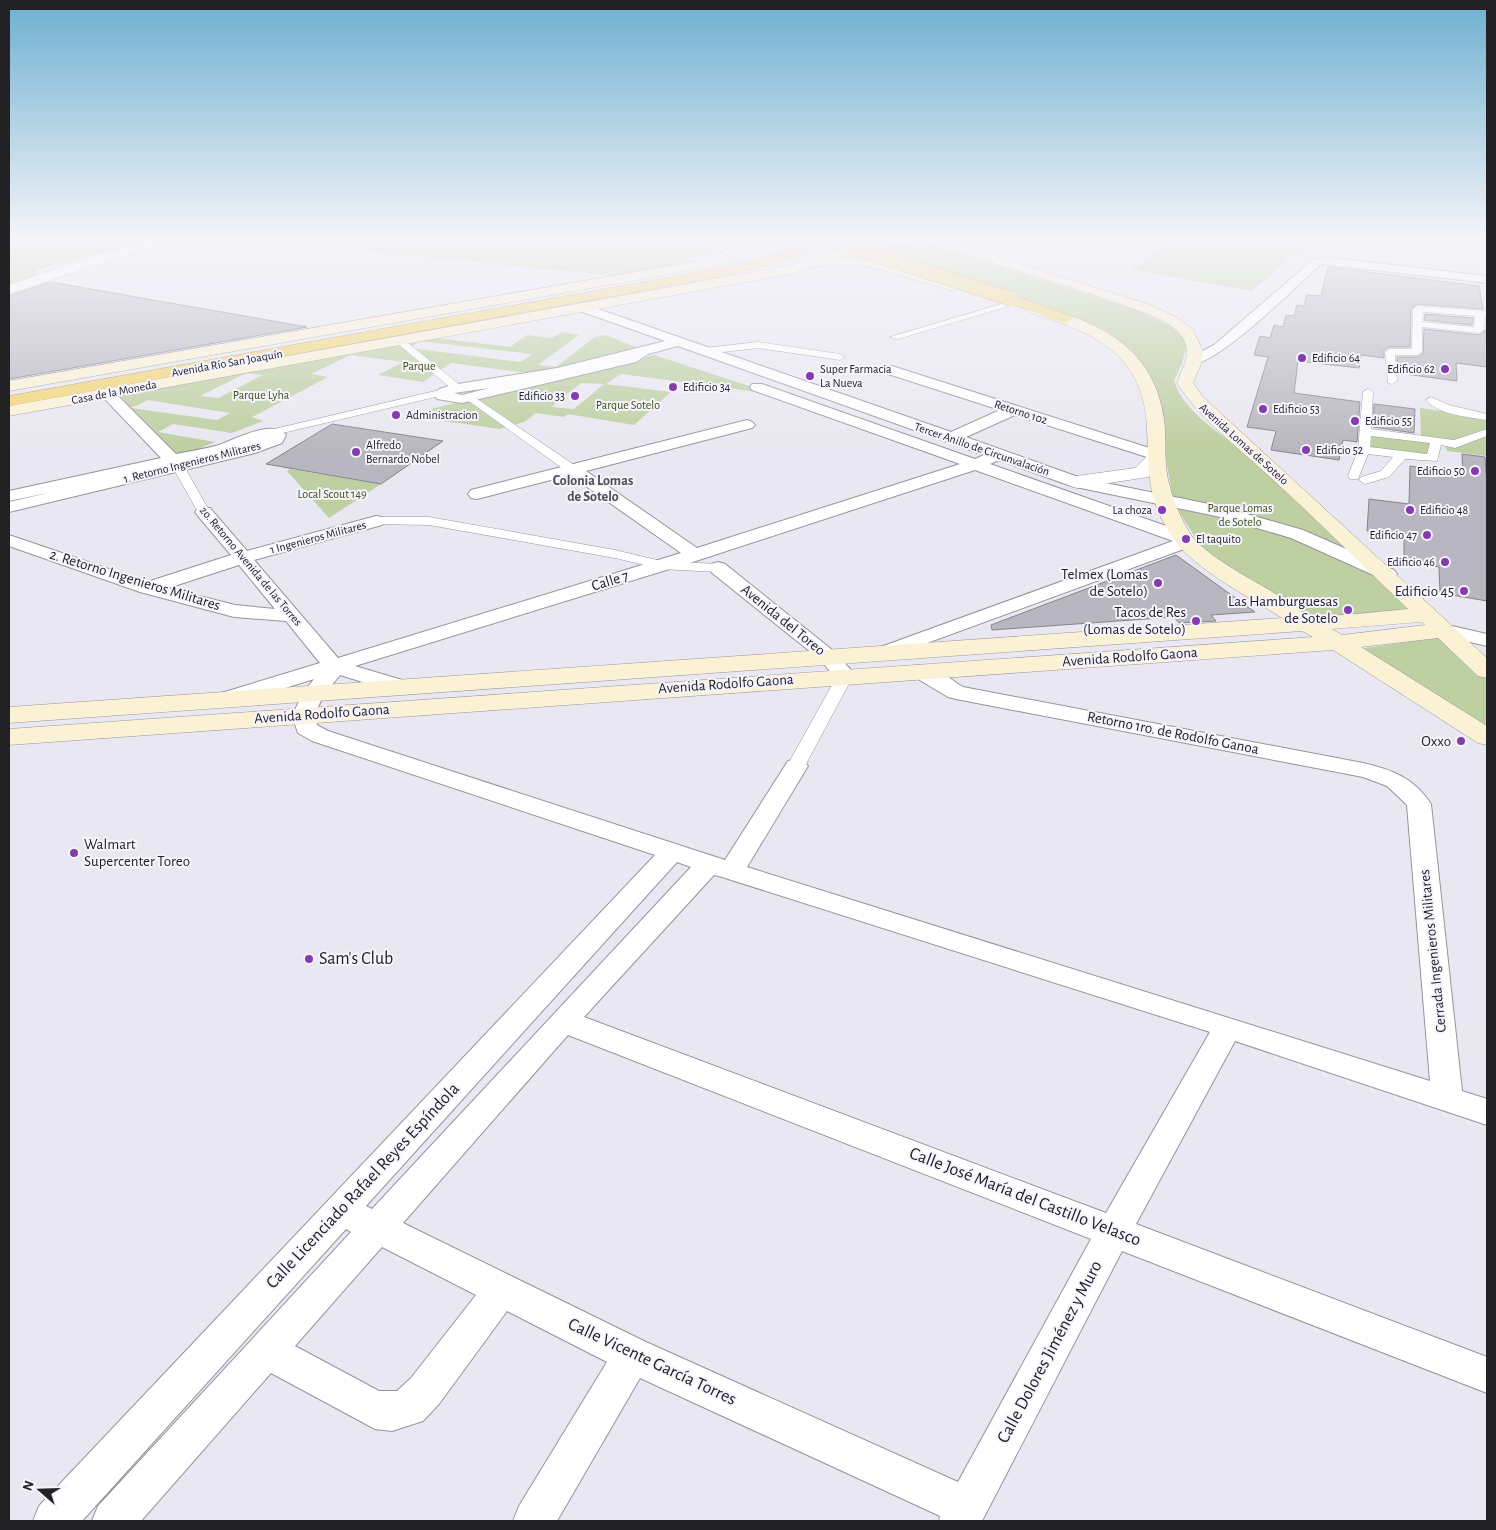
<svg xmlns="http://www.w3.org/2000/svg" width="1496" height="1530" font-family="'Alegreya Sans',sans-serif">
  <rect width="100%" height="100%" fill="#e9e7f1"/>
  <path fill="#becfa1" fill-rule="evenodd" d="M9,237H166L39,269L33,279L9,288Z
    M271,237H745L655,271L624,277L394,254Z
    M1177,237H1325L1292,256L1252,291L1132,270Z
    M915,239L1137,310L1181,331L1187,344L1182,363L1174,381C1185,414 1220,432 1245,453C1305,505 1362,561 1420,614L1315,622L1204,551L1174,504L1164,448L1124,345L867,249Z
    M562,332L579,335L538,365L556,367L595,337L606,335L645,351L535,374L451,363L423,382L378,375L403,362L350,355L311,374L328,377L252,417L263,421L232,433L173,424L158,432L215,442L188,453L167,452L117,392L428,337L510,347L527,335L552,338ZM420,341L532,354V355L520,362L410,348ZM246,373L263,375L218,398L200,396ZM148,400L230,413L217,420L131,408Z
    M654,355L773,394L621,374L606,384L671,392L634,425L568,414L564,417L536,413L524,422L500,429L437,420L427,410ZM581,383L604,384L574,409L551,407Z
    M1420,408L1487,417V456L1447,451L1443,440L1421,437Z
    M1371,433L1430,442V457L1370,449Z
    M290,469L381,484L329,518L287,471Z
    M1443,637L1487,677V731L1358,649Z"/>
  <path fill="#b8b6c0" stroke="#85848c" d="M1328,267L1479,286L1483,309L1417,304L1411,309L1410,347H1389L1384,350V358L1361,355L1359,368L1298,361L1294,393L1360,402L1357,442L1343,440L1339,460L1271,450L1276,431L1247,427L1268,357L1254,355L1260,336L1270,338L1274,325L1283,327L1286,315L1294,316L1297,305L1304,306L1307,295L1321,296Z
    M51,282L307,327L9,379V296Z
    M1425,314L1473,318L1472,325L1424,320Z
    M1424,329L1479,335L1486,330L1487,367L1456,363L1457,381L1398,373L1397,357H1417L1423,354Z
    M1374,404L1415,409L1414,433L1373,427Z
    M332,424L443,441L381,484L266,464Z
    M1462,454L1485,457L1487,486V601L1440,593L1439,567L1404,561V537L1367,531L1369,499L1409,504L1410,466L1463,474Z
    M1176,555L1255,612L1211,615L1216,621L1179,623L1174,617L992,630L991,625Z"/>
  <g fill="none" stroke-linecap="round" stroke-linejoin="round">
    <defs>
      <path id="pedestrian" d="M758,237H770L692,268L685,266Z
        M1008,302L1016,304L898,339L890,337Z
        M1418,306L1487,311V317H1485L1484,330L1479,333L1422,327V352L1417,355H1395L1397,381L1392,384L1388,383L1385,352L1390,349H1412L1413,309ZM1423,312L1475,316L1474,327L1422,322Z
        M397,339H403L461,386V390H453L397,343Z
        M758,342L840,354L845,357L840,360L758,348L705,354L700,351L705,348Z
        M444,389L448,390V394L270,436L264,433L270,430Z
        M1368,389L1373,392L1371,429L1454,440L1487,429V436L1455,448L1441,445L1437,461L1405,459L1389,477L1365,484L1359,480L1361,477L1381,471L1393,457L1368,454L1358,479H1350L1348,476L1358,450L1363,392ZM1371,436L1430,443L1427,454L1370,447Z
        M470,394L577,467L579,470L577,473H569L466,399L465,397Z
        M1431,397L1449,405L1487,414V420C1468,417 1439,415 1426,400Z
        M178,462L184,466L210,512L209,515L204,516L198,512L172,466Z
        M376,517H429L615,550L661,561L718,564L725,568L718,572L661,569L615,558L429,525L371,524L369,521Z
        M845,671L853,676L805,766L802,770H790L787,766L837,676Z"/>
      <path id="minor" d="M1333,258L1487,276V283L1321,264C1300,283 1213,370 1189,364L1187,361L1189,358L1214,345L1314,259Z
        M581,303L951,432L1000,410L882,372L880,369L882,366H892L1162,452L1164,455L1162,458H1150L1015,415L966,437L1081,478L1219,506L1303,530L1394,570L1397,574L1394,578H1380L1291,538L1216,516L1071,486L999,460L990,464L1189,534L1195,542L1192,546L889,657L882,659L875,657L871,653L875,649L1173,541L975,470L702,559L355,666L409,682L412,687L409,692L401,694L340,675C329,689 312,706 317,725L328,731L725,860L788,761L796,759L804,761L808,766L747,867L1430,1081L1407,805L1387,786L1363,777L956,699L948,697L913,676L910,671L913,666C931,662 948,678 963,687L1363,763C1393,770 1414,778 1431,804L1462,1091L1487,1099V1125L1235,1041L1136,1224L1487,1357V1393L1122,1251L982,1521H939L940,1516L640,1378L557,1521H513L519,1506L607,1362L507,1311L439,1404L423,1421L392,1431L375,1429L271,1373L141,1521H92L98,1506L351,1232L346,1229L82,1521H33L39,1506L655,855L312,741L298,733L292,716L303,693L314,679L234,704L226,706L218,704L215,699L218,694L320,663L286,621L234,617L140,592L9,546V535L147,582L231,555L198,516L195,512L198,508H210L247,551L376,516L382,517L385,521L382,525L254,560L338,658L681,553L570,475L477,499L471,498L468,494L471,490L747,420L752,422L755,425L752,428L586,471L697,548L960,464L752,390L750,387L752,384H762L975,459L984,455L678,346L648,354L636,362L462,403L437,399L435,396L439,389L452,385L557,368L665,341L577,310L575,307L577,304ZM489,388L462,395L454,393ZM239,565L275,609L235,605L168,588ZM677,862L691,867L372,1209L366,1206ZM714,875L722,877L1210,1032L1106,1213L584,1017ZM568,1035L1091,1239L958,1482L646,1342L403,1223ZM382,1247L476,1295L411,1378L397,1391H379L295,1346Z
        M107,389L112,390L176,454C190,451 205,449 219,445C233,440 274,418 286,435L282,443L255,453L9,512V502L52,492L9,501V491L161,458L102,396L100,393Z
        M718,562L725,564L836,653L856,676L853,681L845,682L837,681L822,661L711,572L709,568L711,564Z
        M1443,624L1487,634V646L1436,634L1433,630L1436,626Z"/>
      <path id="tertiary" d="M161,237H182L180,240L122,256L9,294V285L112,250Z
        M894,237H917L915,240L842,257L836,253L837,250Z
        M1156,452L1163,454L1165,458L1148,477L1077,488L1070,486L1067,482L1070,478L1077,476L1135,468L1149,454Z"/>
      <path id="secondary" d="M853,237H867L841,258L872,259L958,284L960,287L953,291L871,267L854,265L818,266L790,274L9,416V406L788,266L827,255Z
        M916,237H935L1150,305L1178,318L1193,330L1203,351L1201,364L1193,383L1203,397L1487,658V678L1478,676L1438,638L1361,647L1487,726V745L1478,743L1333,650L9,745V729L1313,637L1302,631L9,723V707L1282,618C1250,597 1191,568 1171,535C1146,496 1149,470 1147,427C1144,353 1091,331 1030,313L1028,310L1030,307L1035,306C1099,321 1154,347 1164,419C1167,442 1163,465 1170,487C1174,503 1182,521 1191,535C1207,557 1257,582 1281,597C1290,603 1300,612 1310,615C1320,619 1393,610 1408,609C1359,562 1310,513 1259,467C1229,440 1199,417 1177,383C1182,368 1192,355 1184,340C1176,325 1154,316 1140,311C1067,284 991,263 918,240ZM1422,622L1425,625L1342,635L1332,629Z
        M727,256L734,260L732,263L9,391V381Z"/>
      <path id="motorway" d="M813,237H829L796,257L729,275L9,406V396L728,267L786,251Z
        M1011,295L1071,316L1073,319L1066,323L1061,322L1006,302L1004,299L1006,296Z"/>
    </defs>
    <use href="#pedestrian" stroke="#95949d" stroke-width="1"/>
    <use href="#minor" stroke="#95949d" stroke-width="2"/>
    <use href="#tertiary" stroke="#95949d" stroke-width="1"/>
    <use href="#secondary" stroke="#95949d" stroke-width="1"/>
    <use href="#motorway" stroke="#a99658" stroke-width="1"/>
    <use href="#pedestrian" fill="#fff" fill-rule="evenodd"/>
    <use href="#minor" fill="#fff" fill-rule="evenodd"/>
    <use href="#tertiary" fill="#fff" fill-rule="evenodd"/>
    <use href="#secondary" fill="#fbf2d5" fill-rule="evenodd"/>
    <use href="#motorway" fill="#f2d574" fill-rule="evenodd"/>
    <defs>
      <path id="motorway-bridge" d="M819,237L1011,299"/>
    </defs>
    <use href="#motorway-bridge" stroke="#a99658" stroke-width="15" stroke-linecap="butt"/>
    <use href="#motorway-bridge" stroke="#f2d574" stroke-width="14"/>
  </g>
  <linearGradient id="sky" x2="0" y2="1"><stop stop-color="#6db0d1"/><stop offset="0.53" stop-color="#f5f4f9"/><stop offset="1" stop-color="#f5f4f9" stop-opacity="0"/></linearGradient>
  <rect width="1496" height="451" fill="url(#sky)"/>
  <g fill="#833bae" stroke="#f6f4fe" stroke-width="2">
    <circle cx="1302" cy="358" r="5"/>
    <circle cx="1445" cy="369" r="5"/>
    <circle cx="810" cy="376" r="5"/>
    <circle cx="673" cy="387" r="5"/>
    <circle cx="575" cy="396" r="5"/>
    <circle cx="1263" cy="409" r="5"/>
    <circle cx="396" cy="415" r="5"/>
    <circle cx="1355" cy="421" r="5"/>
    <circle cx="1306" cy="450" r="5"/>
    <circle cx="356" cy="452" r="5"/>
    <circle cx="1475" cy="471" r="5"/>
    <circle cx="1162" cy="510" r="5"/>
    <circle cx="1410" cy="510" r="5"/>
    <circle cx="1427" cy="535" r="5"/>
    <circle cx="1186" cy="539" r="5"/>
    <circle cx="1445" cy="562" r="5"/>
    <circle cx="1158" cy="583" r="5"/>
    <circle cx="1464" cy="591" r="5"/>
    <circle cx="1348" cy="610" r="5"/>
    <circle cx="1196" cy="621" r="5"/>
    <circle cx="1461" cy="741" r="5"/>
    <circle cx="74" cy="853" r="5"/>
    <circle cx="309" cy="959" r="5"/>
  </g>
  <g text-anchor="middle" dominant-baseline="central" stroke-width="4" stroke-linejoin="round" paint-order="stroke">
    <g font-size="12" fill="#222225" stroke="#f6f4fe" text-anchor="start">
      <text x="1312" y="358">Edificio 64</text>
      <text x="820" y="369">Super Farmacia<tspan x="820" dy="14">La Nueva</tspan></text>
      <text x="1435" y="369" text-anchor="end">Edificio 62</text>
      <text x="683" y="387">Edificio 34</text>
      <text x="565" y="396" text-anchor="end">Edificio 33</text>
      <text x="1273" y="409">Edificio 53</text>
      <text x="406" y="415">Administracion</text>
      <text x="1365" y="421">Edificio 55</text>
      <text x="366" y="445">Alfredo<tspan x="366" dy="14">Bernardo Nobel</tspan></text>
      <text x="1316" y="450">Edificio 52</text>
      <text x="1465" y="471" text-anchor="end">Edificio 50</text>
      <text x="1152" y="510" text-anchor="end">La choza</text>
      <text x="1420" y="510">Edificio 48</text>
      <text x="1417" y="535" text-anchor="end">Edificio 47</text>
      <text x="1196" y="539">El taquito</text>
      <text x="1435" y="562" text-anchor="end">Edificio 46</text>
    </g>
    <g font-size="12" fill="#222225" stroke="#f6f4fe">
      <text transform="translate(227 363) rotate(-10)">Avenida Río San Joaquín</text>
      <text transform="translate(114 392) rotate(-11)">Casa de la Moneda</text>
      <text transform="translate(1021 412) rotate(18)">Retorno 102</text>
      <text transform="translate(1244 444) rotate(42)">Avenida Lomas de Sotelo</text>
      <text transform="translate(982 449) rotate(19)">Tercer Anillo de Circunvalación</text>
      <text transform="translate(192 462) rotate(-14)">1. Retorno Ingenieros Militares</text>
      <text transform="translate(318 537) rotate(-15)">1 Ingenieros Militares</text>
      <text transform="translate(251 566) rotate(50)">2o. Retorno Avenida de las Torres</text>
    </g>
    <g font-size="12" fill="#3d4f0e" stroke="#f6f4fe">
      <text x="419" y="366">Parque</text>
      <text x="261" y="395">Parque Lyha</text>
      <text x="628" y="405">Parque Sotelo</text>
      <text x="332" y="494">Local Scout 149</text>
      <text x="1240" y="508">Parque Lomas<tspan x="1240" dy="14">de Sotelo</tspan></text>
    </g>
    <g font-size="14" font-weight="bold" fill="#4e4d55" stroke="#f6f4fe">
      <text x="593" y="481">Colonia Lomas<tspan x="593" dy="16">de Sotelo</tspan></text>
    </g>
    <g font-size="15" fill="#222225" stroke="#f6f4fe" text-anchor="end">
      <text x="1148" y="574">Telmex (Lomas<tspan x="1148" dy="17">de Sotelo)</tspan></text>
      <text x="1454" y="591">Edificio 45</text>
      <text x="1338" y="601">Las Hamburguesas<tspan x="1338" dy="17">de Sotelo</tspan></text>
      <text x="1186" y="612">Tacos de Res<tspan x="1186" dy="17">(Lomas de Sotelo)</tspan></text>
      <text x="1451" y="741">Oxxo</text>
      <text x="84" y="844" text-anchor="start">Walmart<tspan x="84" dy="17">Supercenter Toreo</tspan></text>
    </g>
    <g font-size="15" fill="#222225" stroke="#f6f4fe">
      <text transform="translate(135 580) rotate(17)">2. Retorno Ingenieros Militares</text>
      <text transform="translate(610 581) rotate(-17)">Calle 7</text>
      <text transform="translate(783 620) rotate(39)">Avenida del Toreo</text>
      <text transform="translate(1130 657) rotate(-4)">Avenida Rodolfo Gaona</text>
      <text transform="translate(726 684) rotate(-4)">Avenida Rodolfo Gaona</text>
      <text transform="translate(322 714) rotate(-4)">Avenida Rodolfo Gaona</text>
      <text transform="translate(1173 733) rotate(11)">Retorno 1ro. de Rodolfo Ganoa</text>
      <text transform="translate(1433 951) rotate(-96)">Cerrada Ingenieros Militares</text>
    </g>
    <g font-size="18" fill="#222225" stroke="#f6f4fe" text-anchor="start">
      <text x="319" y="959">Sam's Club</text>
    </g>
    <g font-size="18" fill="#222225" stroke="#f6f4fe">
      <text transform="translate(363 1186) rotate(-47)">Calle Licenciado Rafael Reyes Espíndola</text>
      <text transform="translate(1025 1197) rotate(21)">Calle José María del Castillo Velasco</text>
      <text transform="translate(1050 1352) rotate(-62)">Calle Dolores Jiménez y Muro</text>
      <text transform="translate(652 1362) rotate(25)">Calle Vicente García Torres</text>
    </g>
  </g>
  <rect width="1496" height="1530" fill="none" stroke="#222225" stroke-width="20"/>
  <g transform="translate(40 1490) rotate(290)" stroke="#f6f4fe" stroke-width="4" paint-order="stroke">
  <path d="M0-4L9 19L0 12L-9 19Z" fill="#222225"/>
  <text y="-8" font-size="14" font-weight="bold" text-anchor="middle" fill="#222225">N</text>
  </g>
</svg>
